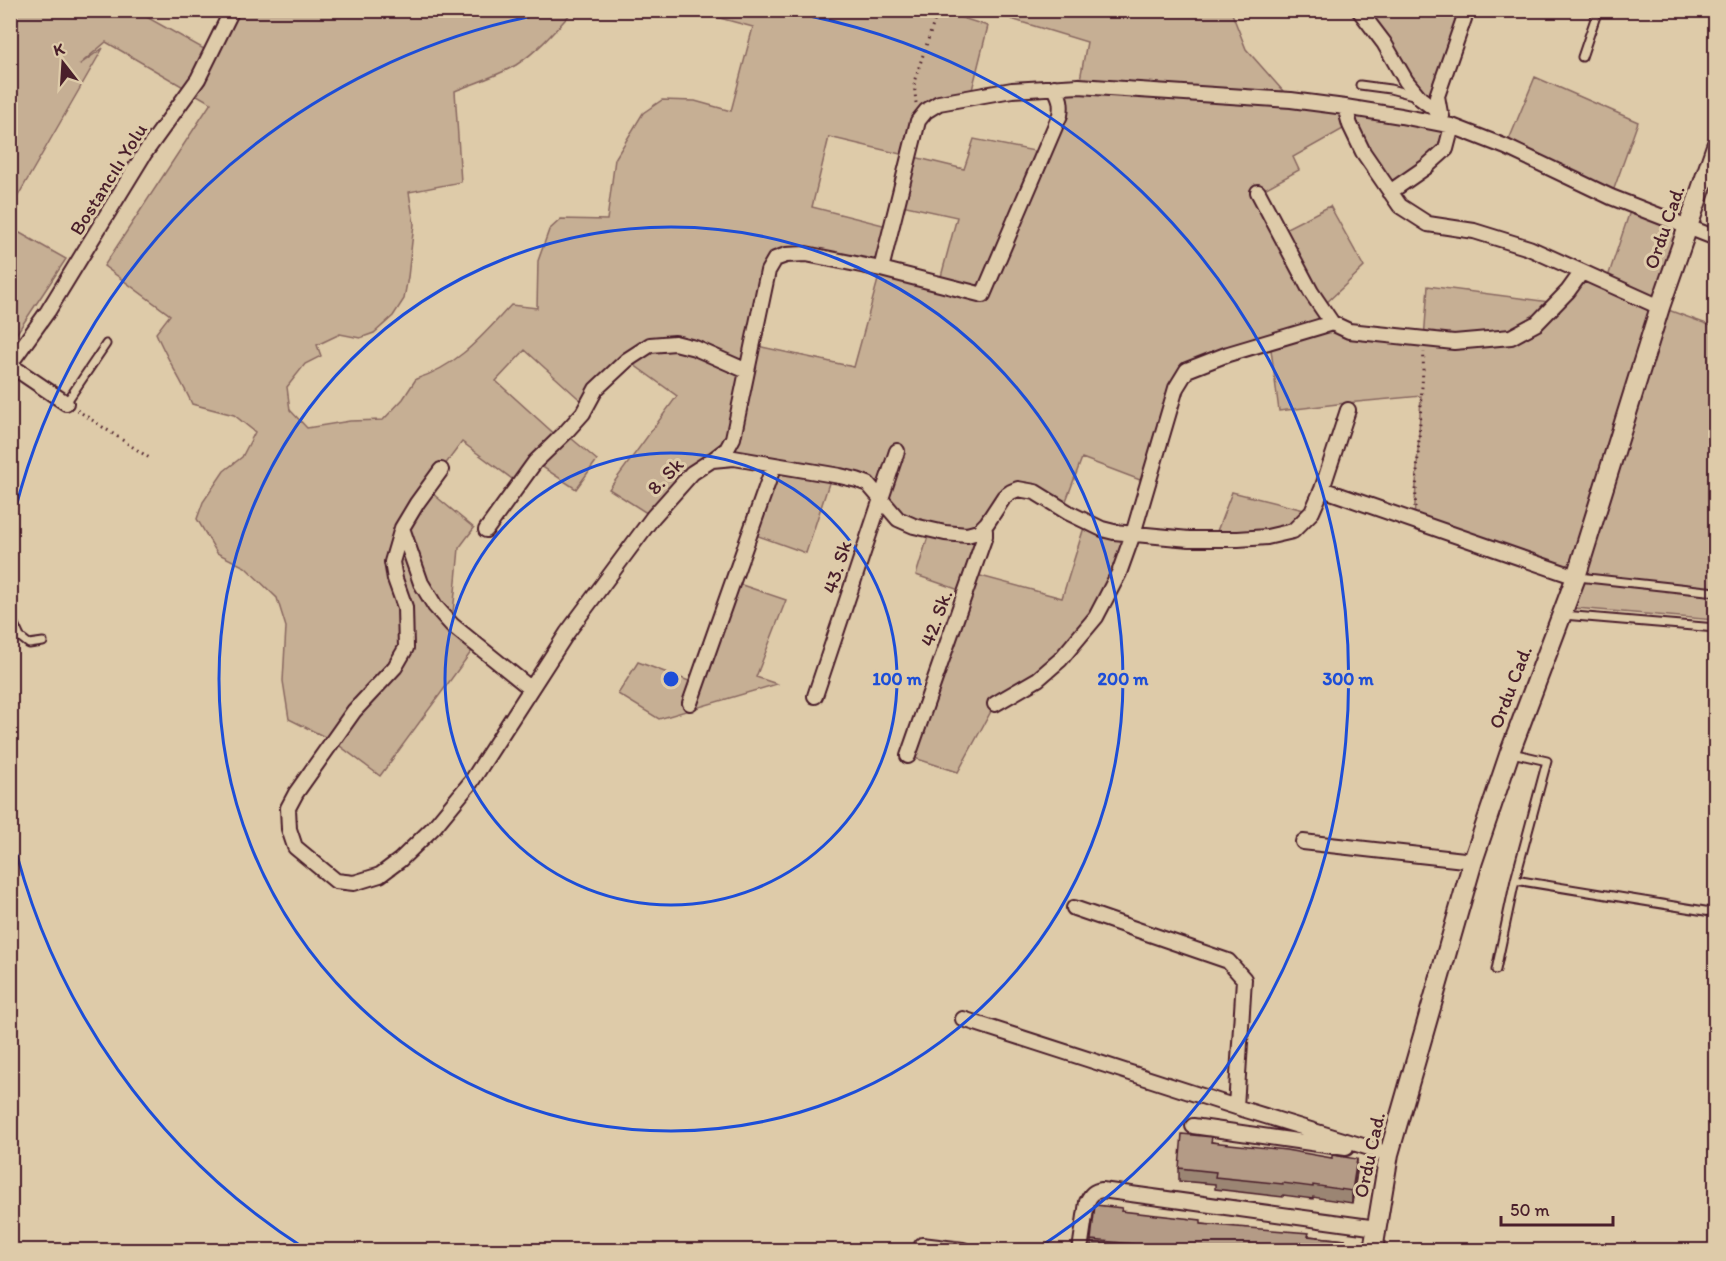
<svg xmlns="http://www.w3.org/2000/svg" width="1726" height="1261" font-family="Itim,sans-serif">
  <rect width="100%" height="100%" fill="#decba9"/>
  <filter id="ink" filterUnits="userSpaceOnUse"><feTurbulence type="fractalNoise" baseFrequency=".0167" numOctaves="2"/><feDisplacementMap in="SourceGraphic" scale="12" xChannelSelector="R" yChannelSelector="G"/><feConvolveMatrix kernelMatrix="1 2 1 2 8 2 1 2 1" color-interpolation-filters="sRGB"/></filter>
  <g filter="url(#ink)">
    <path fill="#c6af94" stroke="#886760" stroke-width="1.5" fill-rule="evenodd" d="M11,11H136L211,53L232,11H573C556,30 538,51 516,65C497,76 475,83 455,91L461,182L409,192L414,224L408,277L404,299L393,316L374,333L360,338L340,334L317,345L321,356L305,364L287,387L290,410L307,428L350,421L383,420L403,399L416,379C459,365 481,337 511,305L537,308L538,261L549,230L561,219L607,220L615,159L643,113L662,100L695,101L731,111L753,27L694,11H940L988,26L970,98L926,111L910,156L964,169L974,139L1044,153L1060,96L1079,85L1087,42L1011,19L1014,11H1231L1246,49L1291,100L1452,126L1451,136L1390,192L1350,125L1293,157L1299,170L1259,192L1279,232L1330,206L1364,267L1322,307L1332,323L1424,339L1428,286L1557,303L1581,273L1606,283L1632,205L1687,228L1660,307L1715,327V620L1564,607L1576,577L1414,521L1421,396L1346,403L1279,411L1270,342L1187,370L1148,483L1082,458L1063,509L1035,492L1004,497L973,574L1062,598L1086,521L1133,534L1119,573L1060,660L995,704L958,772L908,756L965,592L916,575L930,530L914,526L878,495L832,474L806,553L750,533L774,465L712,460L653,517L609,489L677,396L627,360L587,406L525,350L496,381L559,438L565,433L597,460L576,489L535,462L519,484L462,442L427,489L474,528L459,548L452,625L477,644L380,776L333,741L289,719L283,681L286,627L277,598L245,567L217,553L197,519L203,502L224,471L242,457L255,432L234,415L192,404C181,379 166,358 156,333L170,315L104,266L211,103L106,42L79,65L103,48L11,208ZM829,137L909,156L897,204L957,217L939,284L881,269L891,227L812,207ZM802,255L803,261L881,269L854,367L753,345L775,259Z
      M1358,11H1467L1437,96L1440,113Z
      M1535,77L1638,122L1611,197L1506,147Z
      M11,228L66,259L11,342Z
      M1232,492L1312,512L1293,531L1214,539Z
      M733,582L786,600L756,677L777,684L659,719L618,694L638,662L697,684Z"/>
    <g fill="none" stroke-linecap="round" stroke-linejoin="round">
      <defs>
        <path id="service" d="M1582,57L1598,10
          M1360,85L1390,89L1413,95
          M66,403L106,344
          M1578,577L1716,592
          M1563,615L1716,628
          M10,621L14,624L20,637L29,644L43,642
          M1515,880L1711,912
          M1496,970L1515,880L1547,761L1512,753"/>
        <path id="minor" d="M1359,10L1384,43L1406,81L1420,98L1440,113
          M1345,107L1350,125L1363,152L1400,206L1428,224L1474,231L1529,248L1660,307
          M1442,116L1440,113L1437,96L1467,10
          M1258,192L1311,292L1332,323L1349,331L1454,342L1511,337L1537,323L1568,291L1581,273
          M1390,192L1426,167L1446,149L1452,126
          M881,269L918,121L926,111L939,103L1012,90L1079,86L1291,100L1345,107L1401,116L1452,126L1506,147L1611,197L1716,238
          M10,364L48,311L144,154L198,79L232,10
          M10,365L66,403
          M714,459L727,449L733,438L768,271L775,259L786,255L806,254L881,269L983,295L1060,115C1062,103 1060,97 1054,87
          M441,470L417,503L402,528L392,562L395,579L405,607L406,648L395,667L354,711L296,793L288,808L289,829L295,847L336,881L354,883L380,875L400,860L434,827L471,782L567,633L653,517L692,473L712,460L734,458L840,476L857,480L868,484L898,519L914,526L945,533L967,535L978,532L987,523L1004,497L1011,492L1018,489L1035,492L1069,513L1102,529L1114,532L1189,539H1238L1267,537L1293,531L1312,512L1322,489L1348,410
          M1322,489L1576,577
          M402,528L421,583L435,606L452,625L530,688
          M486,530L535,462L565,433L583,413L596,389L627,360L650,345L675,343L695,348L747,371
          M815,696L897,451
          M690,703L774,465
          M995,704L1038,679L1060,660L1096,617L1119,573L1133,534L1176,388L1187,370L1228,354L1332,323
          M908,756L985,536V531L983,527
          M1303,842L1473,861
          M1074,908L1228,961L1244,979L1236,1107
          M963,1019L1236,1107L1389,1154
          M1193,1126L1346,1148
          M922,1245L963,1250
          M1080,1250L1087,1202C1091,1194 1094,1191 1102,1190L1377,1228"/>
        <path id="secondary" d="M1373,1250L1389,1154L1473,861L1510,752L1576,577L1660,307L1716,146"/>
      </defs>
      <use href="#service" stroke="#4a1f2b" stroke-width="11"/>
      <use href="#minor" stroke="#4a1f2b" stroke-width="18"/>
      <use href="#secondary" stroke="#4a1f2b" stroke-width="22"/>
      <path stroke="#4a1f2b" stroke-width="3" stroke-dasharray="1.5 4.5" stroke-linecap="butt" d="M702,13L703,10
        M916,103L914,82L938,10
        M77,410L151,459
        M1415,508L1424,352"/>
      <use href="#service" stroke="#decba9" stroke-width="7"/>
      <use href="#minor" stroke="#decba9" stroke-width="14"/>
      <use href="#secondary" stroke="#decba9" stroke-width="18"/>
    </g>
    <path fill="#9b8573" stroke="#4a1f2b" stroke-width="1.5" d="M1212,1142L1357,1171L1352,1203L1313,1197V1199L1283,1195V1197L1215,1189V1184L1179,1181V1168Z
      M1122,1212L1201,1224L1345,1240V1251L1091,1250V1240Z"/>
    <path fill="#7e6c5e" stroke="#4a1f2b" stroke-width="1.5" d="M1357,1159V1171L1352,1203V1191Z"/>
    <path fill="#b49b86" stroke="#4a1f2b" stroke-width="1.5" d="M1182,1134L1212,1137L1211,1142L1286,1150L1332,1158V1155L1357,1159L1352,1191L1313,1185V1187L1283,1183V1184L1215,1177L1216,1172L1179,1168Z
      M1095,1205L1122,1208L1121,1211L1201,1220V1224L1309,1233L1308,1236L1345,1240L1344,1251H1158L1133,1248V1244L1091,1240Z"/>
  </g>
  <g fill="none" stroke="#1d4ed8" stroke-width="3">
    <circle cx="671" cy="679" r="226"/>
    <circle cx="671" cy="679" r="452"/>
    <path d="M307 1250A677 677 0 0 1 11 831M11 527A677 677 0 0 1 559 11M783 11A677 677 0 0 1 1035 1250"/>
  </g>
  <g text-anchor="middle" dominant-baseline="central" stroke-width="6" stroke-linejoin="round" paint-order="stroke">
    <g font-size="20" fill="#4a1f2b" stroke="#decba9">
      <text transform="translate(108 179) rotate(-58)">Bostancılı Yolu</text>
      <text transform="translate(1664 227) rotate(-71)">Ordu Cad.</text>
      <text transform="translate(665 476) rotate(-46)">8. Sk</text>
      <text transform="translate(837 567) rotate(-72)">43. Sk</text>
      <text transform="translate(936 618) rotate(-70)">42. Sk.</text>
      <text transform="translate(1510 687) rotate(-69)">Ordu Cad.</text>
      <text transform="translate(1369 1155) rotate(-78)">Ordu Cad.</text>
    </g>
  </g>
  <circle cx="671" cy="679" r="9" fill="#1d4ed8" stroke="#decba9" stroke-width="3"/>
  <g font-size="18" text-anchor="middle" font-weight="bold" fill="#1d4ed8" stroke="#decba9" stroke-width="6" stroke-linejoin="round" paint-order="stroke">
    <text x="897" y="685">100 m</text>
    <text x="1123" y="685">200 m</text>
    <text x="1348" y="685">300 m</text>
  </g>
  <rect width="1726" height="1261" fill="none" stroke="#decba9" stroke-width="36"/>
  <rect x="18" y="18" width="1690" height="1225" fill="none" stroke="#4a1f2b" stroke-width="2" filter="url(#ink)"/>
  <g transform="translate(63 63) rotate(343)" stroke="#decba9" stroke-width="4.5" paint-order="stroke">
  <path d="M0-4.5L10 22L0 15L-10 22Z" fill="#4a1f2b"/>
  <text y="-9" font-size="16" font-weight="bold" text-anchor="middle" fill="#4a1f2b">K</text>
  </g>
  <path d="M1501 1216v9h112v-9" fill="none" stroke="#4a1f2b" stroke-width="3"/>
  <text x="1510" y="1216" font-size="18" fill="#4a1f2b" stroke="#decba9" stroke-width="4.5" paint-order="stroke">50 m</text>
</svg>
